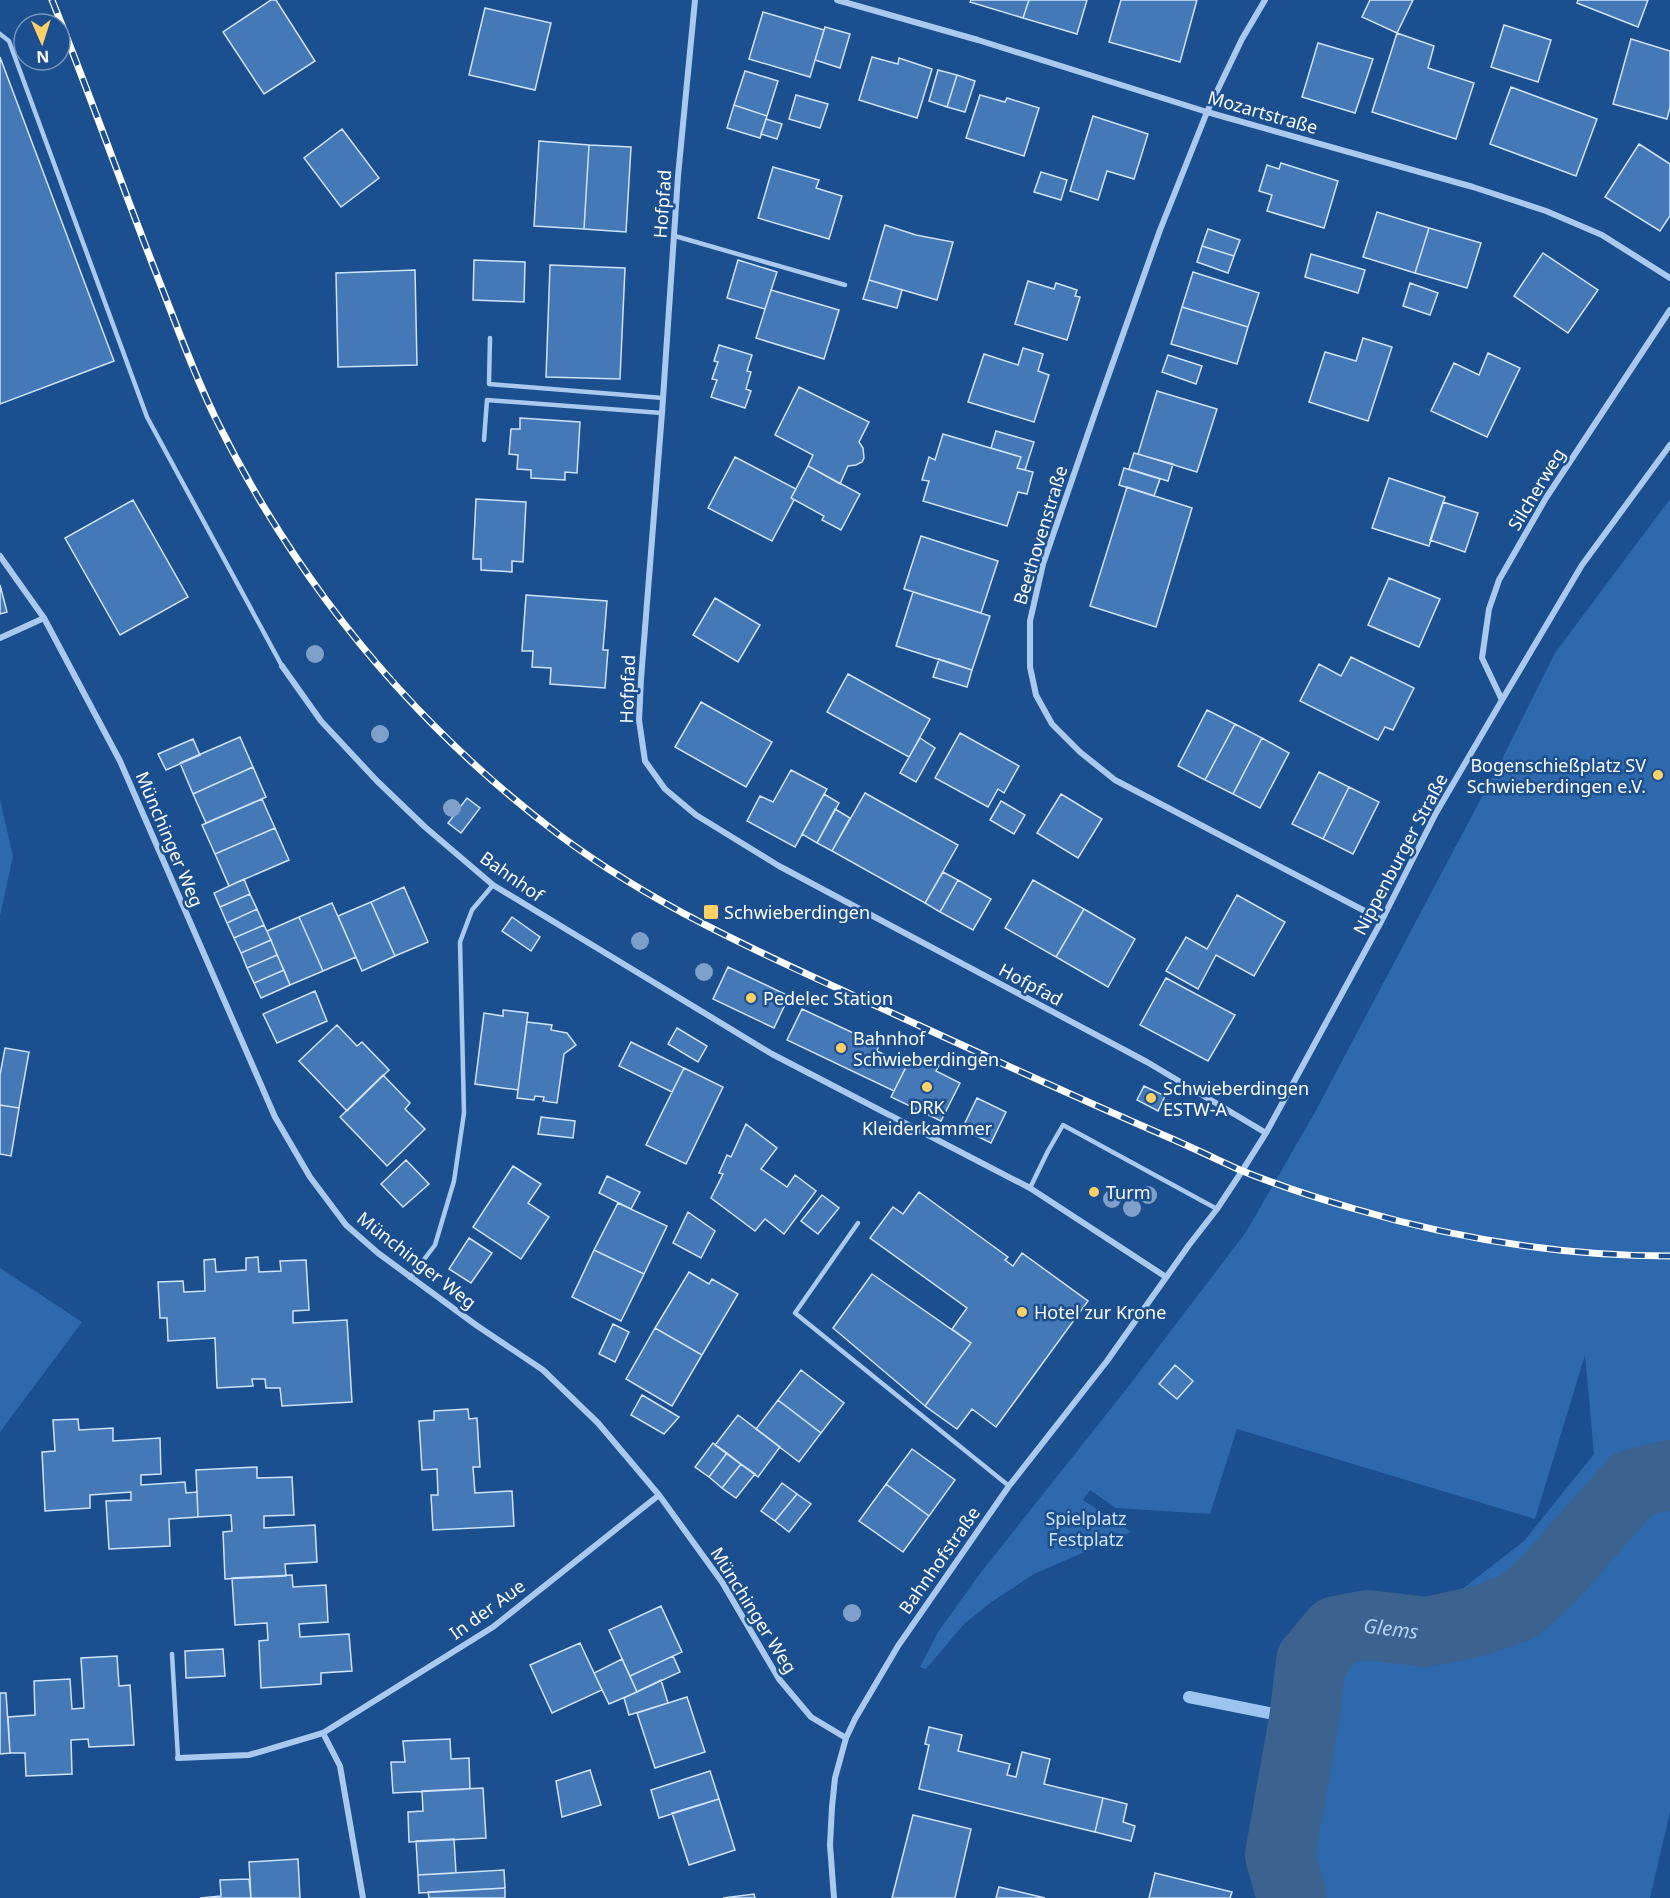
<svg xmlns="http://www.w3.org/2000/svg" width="1670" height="1898" font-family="'Noto Sans',sans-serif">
  <rect width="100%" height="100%" fill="#1b4f8f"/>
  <path fill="#2e69ad" d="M1670,499V1812L1650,1898H1269L1255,1804L1283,1643L1333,1600L1452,1597L1524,1541L1594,1454L1585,1355L1535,1519L1237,1429L1210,1514L1116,1508L1090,1490L1083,1500L1131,1532L1034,1574L990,1603L964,1624L926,1669L920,1667L938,1632L982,1571L1128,1387L1246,1232L1314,1114L1503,757L1555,653Z
    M0,800L13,856L0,916Z
    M0,1268L82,1322L0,1432Z"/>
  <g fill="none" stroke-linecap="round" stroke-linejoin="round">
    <path stroke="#9cc4f0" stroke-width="12" d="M1189,1697L1304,1720"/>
    <path stroke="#3c6290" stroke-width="70" id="s1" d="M1292,1898L1280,1855L1304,1720L1311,1661L1336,1631L1367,1625L1427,1632L1478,1621L1518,1607L1546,1582L1633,1484L1670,1475"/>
  </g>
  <path fill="#4478b7" stroke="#cfe3fa" stroke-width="1.5" d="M271,0H276L315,61L264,94L223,32Z
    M971,0H1029L1023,18L970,2Z
    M1029,0H1087L1077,34L1023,18Z
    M1121,0H1197L1180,62L1109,42Z
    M1370,0H1413L1397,33L1362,17Z
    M1578,0H1648L1638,27L1577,3Z
    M485,8L551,23L535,90L469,75Z
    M763,12L824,30L810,77L749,59Z
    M1504,25L1551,40L1538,82L1491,67Z
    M825,27L850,34L840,68L815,60Z
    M1397,33L1434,46L1428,68L1474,83L1456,139L1372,112Z
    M1631,39L1670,51V107L1667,119L1613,104Z
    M1318,43L1373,59L1355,113L1302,97Z
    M0,57L114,361L0,404Z
    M872,57L898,64L899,58L932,69L917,118L859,100Z
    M938,70L957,75L947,107L929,101Z
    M745,71L778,81L767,116L734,105Z
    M957,75L975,81L965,112L947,107Z
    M1511,87L1597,119L1576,176L1490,144Z
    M796,95L828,104L820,128L789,119Z
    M980,95L1005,102L1007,98L1039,108L1024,156L966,138Z
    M734,105L767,116L760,138L727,128Z
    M1093,116L1148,134L1134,179L1107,171L1098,200L1070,191Z
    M766,119L782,124L777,139L761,134Z
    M342,129L379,178L341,207L304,158Z
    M539,141L589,145L584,229L534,226Z
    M1639,144L1670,164V216L1660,231L1605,197Z
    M589,145L631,147L626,232L584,229Z
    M1281,163L1338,181L1324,228L1267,211L1272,195L1259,191L1267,165L1279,169Z
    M773,167L819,180L816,188L842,196L829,239L758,218Z
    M1041,172L1067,180L1061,200L1034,192Z
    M1377,212L1429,228L1415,273L1363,257Z
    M885,225L916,235L953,242L937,300L869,280Z
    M1429,228L1481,243L1467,288L1415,273Z
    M1208,229L1240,240L1234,256L1202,246Z
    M1202,246L1234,256L1228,273L1197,262Z
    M1543,253L1598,290L1568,333L1514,296Z
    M1311,254L1365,270L1358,293L1305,277Z
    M474,260L525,262L524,302L473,300Z
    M738,260L777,272L765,309L727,298Z
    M550,265L625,268L620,379L546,377Z
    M415,270L417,365L338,367L336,273Z
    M1193,272L1259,293L1248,327L1182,307Z
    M869,280L902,290L897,308L863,299Z
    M1028,281L1054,289L1056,283L1077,290L1075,296L1080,297L1067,340L1015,324Z
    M1410,283L1438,293L1430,315L1403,306Z
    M771,290L839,310L824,359L756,338Z
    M1182,307L1248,327L1237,364L1171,344Z
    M1363,338L1392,347L1368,421L1309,402L1325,352L1356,361Z
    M719,345L752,355L747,371L751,372L746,389L751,391L745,408L711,397L717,380L712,379L718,362L714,361Z
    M1023,348L1043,354L1038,371L1049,375L1034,422L968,402L984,354L1018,365Z
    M1488,353L1520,368L1487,437L1431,411L1454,363L1479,375Z
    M1168,355L1202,366L1196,384L1162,372Z
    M799,387L869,422L859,442L863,448L864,458L862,462L856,465L848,466L840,484L808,466L813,455L775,435Z
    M1157,391L1217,409L1197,472L1138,454Z
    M520,418L580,422L577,473L565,472V480L531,478V470L517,469L518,455L509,454L511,429H520Z
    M996,431L1034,442L1025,470L1017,468L1021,457L991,448Z
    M943,434L1021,457L1017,468L1033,472L1027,494L1018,492L1007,526L923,501L929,481L922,480L929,457L935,460Z
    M1134,453L1173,464L1168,481L1129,469Z
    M735,457L796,489L791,498L794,500L772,541L708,508Z
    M808,466L860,494L841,530L822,520L824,516L791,498Z
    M1124,468L1160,479L1154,496L1119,485Z
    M1389,478L1445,497L1429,546L1372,528Z
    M1127,487L1192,508L1156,627L1090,606Z
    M476,499L526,502L523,562L512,561V572L481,570V559H473Z
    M133,500L188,597L120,635L65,538Z
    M1443,502L1478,513L1465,552L1430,540Z
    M921,536L998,561L981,613L904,589Z
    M1389,578L1440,599L1419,647L1368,625Z
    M0,585L7,612L0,614Z
    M913,592L990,616L972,670L896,646Z
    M526,595L607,601L603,650H608L605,688L550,684L551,668L532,667L533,651H522Z
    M715,598L760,625L738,662L693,635Z
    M1351,657L1414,688L1393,730L1385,727L1378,740L1300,701L1319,664L1341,676Z
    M939,659L972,670L967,687L933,677Z
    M848,674L930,719L909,757L827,712Z
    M701,702L772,742L746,787L675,747Z
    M1207,710L1235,724L1205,780L1178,766Z
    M1235,724L1262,738L1233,794L1205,780Z
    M960,733L1019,766L1004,793L998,789L988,807L935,778Z
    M240,737L253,767L193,794L180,763Z
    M920,738L935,748L916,782L900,773Z
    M1262,738L1289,753L1260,808L1233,794Z
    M193,739L200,755L166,770L158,754Z
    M253,767L266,797L206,823L193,794Z
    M791,770L827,789L795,847L747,821L760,796L773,802Z
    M1319,772L1349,787L1323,839L1292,824Z
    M1349,787L1379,802L1353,854L1323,839Z
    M865,793L958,845L925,903L832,851Z
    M824,794L839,803L817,843L802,834Z
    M1061,794L1102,819L1078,858L1037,833Z
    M467,798L480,808L461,833L448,823Z
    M262,799L275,828L215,854L202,825Z
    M1001,801L1025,815L1014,834L990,820Z
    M835,809L850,818L832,851L817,843Z
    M275,828L289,860L229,886L215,854Z
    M943,872L958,880L940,912L925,903Z
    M244,879L250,894L220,907L214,893Z
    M958,880L991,899L973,930L940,912Z
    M1033,880L1084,909L1056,957L1005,928Z
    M404,887L428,942L395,956L371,902Z
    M250,894L257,909L227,923L220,907Z
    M1237,895L1285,922L1254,976L1216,955L1198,989L1166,971L1186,937L1207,949Z
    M371,902L395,956L362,971L338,916Z
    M332,903L356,957L323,971L299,917Z
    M257,909L264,925L234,938L227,923Z
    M1084,909L1135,939L1108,987L1056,957Z
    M299,917L323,971L290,985L267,931Z
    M512,917L540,937L531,951L502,931Z
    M264,925L271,940L241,953L234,938Z
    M271,940L277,955L247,968L241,953Z
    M277,955L284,970L254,983L247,968Z
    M728,967L789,996L774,1028L713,999Z
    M284,970L290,985L261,998L254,983Z
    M1166,978L1235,1015L1208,1061L1140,1025Z
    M315,991L327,1021L277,1043L263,1014Z
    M802,1009L879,1045L877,1051L907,1065L894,1091L787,1040Z
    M503,1010L528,1013L518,1090L475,1084L484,1013L503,1016Z
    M527,1022L552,1025L551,1030L567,1033L576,1045L564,1054L557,1103L543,1101L544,1097L535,1096L534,1100L517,1098Z
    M337,1025L357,1046L362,1042L389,1070L347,1111L299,1061Z
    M677,1028L707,1046L698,1062L668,1044Z
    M631,1042L684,1068L672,1092L619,1066Z
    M5,1048L29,1052L19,1108L0,1105V1075Z
    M917,1055L939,1065L936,1071L960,1083L941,1121L891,1097L910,1059L914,1061Z
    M684,1068L723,1087L686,1164L646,1145Z
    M383,1075L410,1103L405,1109L425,1129L387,1166L340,1117Z
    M1144,1086L1165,1096L1158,1111L1137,1100Z
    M977,1098L1006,1112L991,1143L962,1129Z
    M0,1105L19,1108L11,1156L0,1154Z
    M541,1117L575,1121L573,1138L538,1134Z
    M746,1124L777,1148L761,1169L787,1187L795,1175L816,1191L784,1234L765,1219L755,1231L711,1198L723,1174L719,1173L727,1155L731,1157Z
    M406,1160L429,1184L403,1207L381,1184Z
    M513,1166L541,1184L528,1203L549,1217L521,1259L473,1227Z
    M607,1176L640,1192L631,1209L599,1193Z
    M919,1192L1008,1257L1005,1260L1013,1266L1022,1253L1088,1301L996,1427L972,1409L957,1429L925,1406L971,1343L952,1329L967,1308L870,1238L893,1207L903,1214Z
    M822,1195L839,1208L818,1234L801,1221Z
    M618,1203L667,1226L644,1274L594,1250Z
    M688,1212L715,1231L701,1258L673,1243Z
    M469,1238L492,1253L471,1283L449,1269Z
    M594,1250L644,1274L621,1321L572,1297Z
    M258,1257L259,1272L281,1271L280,1261L306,1260L309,1310L293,1311V1323L347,1320L352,1402L282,1406L280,1388H266L265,1379H252L253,1386L217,1388L215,1338L168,1341L167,1318H160L158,1282L183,1281L184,1292L205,1291L204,1260L215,1259L216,1272L246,1270V1258Z
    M689,1272L709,1284L712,1279L738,1294L702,1355L655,1328Z
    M872,1274L971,1343L925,1406L833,1328Z
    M613,1324L629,1332L615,1362L599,1354Z
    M655,1328L702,1355L672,1406L626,1379Z
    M1175,1365L1193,1381L1177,1399L1159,1384Z
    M801,1370L844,1403L821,1433L778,1400Z
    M642,1395L679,1417L664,1434L631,1415Z
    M778,1400L821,1433L799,1462L756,1429Z
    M468,1409L469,1419L477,1418L480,1467H473L475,1493L512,1491L514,1526L433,1530L431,1495H438L437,1469L422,1470L419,1421L434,1420V1411Z
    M738,1415L780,1447L758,1477L715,1445Z
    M78,1419L79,1430L113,1428V1441L160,1438L161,1474L141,1475V1485L185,1482L186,1493L197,1492L198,1517L169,1519L170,1546L109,1549L106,1501L131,1500V1492L90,1495V1508L45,1511L42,1452L55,1451L53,1420Z
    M713,1443L727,1453L709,1477L695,1467Z
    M912,1449L955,1480L929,1516L886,1484Z
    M727,1453L741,1464L722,1488L709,1477Z
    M741,1464L755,1474L736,1498L722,1488Z
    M257,1467V1478L292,1477L294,1515L264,1516V1528L315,1525L317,1562L285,1564L286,1576L225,1579L223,1532L232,1531L231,1515L198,1517L196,1470Z
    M782,1483L797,1494L775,1521L761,1511Z
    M886,1484L929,1516L903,1552L859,1521Z
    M797,1494L811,1504L789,1532L775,1521Z
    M292,1575L293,1587L326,1585L328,1622L299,1624L300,1637L349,1634L352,1671L321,1673V1684L261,1688L259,1641L268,1640L267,1623L235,1625L232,1578Z
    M661,1606L682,1652L630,1676L609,1630Z
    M580,1643L602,1690L552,1713L530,1665Z
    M223,1649L225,1676L186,1678L185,1651Z
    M117,1656L119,1686L130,1685L134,1745L89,1747L88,1739L71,1740L72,1774L26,1776L25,1753H10L8,1717L35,1715L34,1681L70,1679L72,1709L84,1708L81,1658Z
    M673,1656L680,1672L637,1692L630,1676Z
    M622,1659L637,1692L609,1704L594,1673Z
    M661,1680L668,1703L629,1715L624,1698Z
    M0,1693H6L10,1753L0,1754Z
    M687,1697L705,1752L655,1768L637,1713Z
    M929,1727L962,1735L958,1751L1010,1764L1007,1775L1016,1777L1022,1752L1050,1759L1044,1784L1103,1798L1095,1832L919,1789L929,1745L925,1744Z
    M450,1739L451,1759L469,1758L470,1789L393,1793L391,1762H405L403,1741Z
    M590,1770L601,1805L562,1817L556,1781Z
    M710,1771L719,1799L659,1818L651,1790Z
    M483,1788L486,1838L409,1842L408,1812L423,1811L422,1791Z
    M1103,1798L1127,1804L1123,1822L1135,1826L1131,1841L1095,1832Z
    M719,1799L735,1850L689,1865L672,1813Z
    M913,1815L971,1829L955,1898H892Z
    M454,1839L456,1873L418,1875L416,1841Z
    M298,1859L300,1898H251L249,1862Z
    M504,1870L505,1888L419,1893L418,1875Z
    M1155,1873L1232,1892L1230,1898H1149Z
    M249,1879L251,1898H200L221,1896L220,1880Z
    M999,1887L1045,1898H996Z
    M505,1888V1898H429L428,1892Z
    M754,1894L755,1898H723Z"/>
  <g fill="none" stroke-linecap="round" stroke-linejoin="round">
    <path stroke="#a9c9ee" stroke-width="4.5" d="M0,34L9,41L147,417L282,666
      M675,236L845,285
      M490,338L489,384L663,398
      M484,440L487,400L662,413
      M1030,1188L1048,1151L1063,1125L1217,1209
      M858,1223L795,1313L1009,1486
      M410,1278L435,1245L454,1181L464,1113L460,942L472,910L493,885
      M172,1654L178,1758"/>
    <path stroke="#a9c9ee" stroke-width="6" d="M695,0L678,176L662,413L641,679L639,720L645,761L665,789L696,815L779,866L1147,1062L1266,1133
      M837,0L978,40L1207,112L1473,187L1546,211L1602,235L1670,278
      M1265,0L1242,39L1207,112L1160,230L1094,416L1043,564L1030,621V667L1036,695L1052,724L1080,752L1115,780L1382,920
      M0,556L44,618L120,761L275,1117L310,1177L346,1225L378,1253L476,1325L543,1370L598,1423L659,1495L722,1582L779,1679L811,1717L846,1738
      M0,638L44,618
      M282,666L321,721L377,781L425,827L493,885L772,1054L1030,1188L1166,1277
      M1502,700L1482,658L1489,609L1499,580L1546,498L1670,310
      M323,1733L340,1766L363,1898
      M178,1758L249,1755L323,1733L493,1627L659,1495
      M834,1898L830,1845L832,1807L835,1778L846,1738L855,1719L898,1646L1009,1486L1107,1361L1189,1245L1217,1209L1242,1171L1266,1133L1382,920L1436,813L1502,700L1582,565L1670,445"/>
    <defs>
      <path id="rail" d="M52,0C89,92 122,186 158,278C177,326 194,375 217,421C248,484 284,543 326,600C391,688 471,768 558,834C667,916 795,968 918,1025C1001,1063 1085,1101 1170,1138C1193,1148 1216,1159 1240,1170C1277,1185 1316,1198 1355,1209C1457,1239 1563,1256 1670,1256"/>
    </defs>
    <use href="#rail" stroke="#fff" stroke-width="7"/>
    <use href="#rail" stroke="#1b4f8f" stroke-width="4.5" stroke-dasharray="14" stroke-linecap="butt"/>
  </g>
  <g fill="#7ea0ca">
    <circle cx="315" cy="654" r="9"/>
    <circle cx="380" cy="734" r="9"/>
    <circle cx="452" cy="808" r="9"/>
    <circle cx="640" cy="941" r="9"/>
    <circle cx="704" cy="972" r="9"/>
    <circle cx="1148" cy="1195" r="9"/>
    <circle cx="1112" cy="1199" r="9"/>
    <circle cx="1132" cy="1208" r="9"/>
    <circle cx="852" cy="1613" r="9"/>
  </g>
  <g fill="#ffd166" stroke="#1b4f8f" stroke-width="2">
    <circle cx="1658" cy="775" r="6"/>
    <rect x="703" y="904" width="16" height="16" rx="3"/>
    <circle cx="751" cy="998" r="6"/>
    <circle cx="841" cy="1048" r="6"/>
    <circle cx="927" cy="1087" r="6"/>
    <circle cx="1151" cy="1098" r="6"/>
    <circle cx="1094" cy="1192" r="6"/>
    <circle cx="1022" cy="1312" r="6"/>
  </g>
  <g text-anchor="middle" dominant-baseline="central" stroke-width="5" stroke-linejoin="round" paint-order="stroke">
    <g font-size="18" fill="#fff" stroke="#1b4f8f">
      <text transform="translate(1263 112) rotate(16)">Mozartstraße</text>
      <text transform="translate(662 204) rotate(-86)">Hofpfad</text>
      <text transform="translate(1536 489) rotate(-59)">Silcherweg</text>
      <text transform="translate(1040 535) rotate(-73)">Beethovenstraße</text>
      <text transform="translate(627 689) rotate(-88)">Hofpfad</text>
      <text transform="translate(170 839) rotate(67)">Münchinger Weg</text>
      <text transform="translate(1400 854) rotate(-62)">Nippenburger Straße</text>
      <text transform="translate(512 876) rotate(35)">Bahnhof</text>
      <text transform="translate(1031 984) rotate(28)">Hofpfad</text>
      <text transform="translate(417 1260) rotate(38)">Münchinger Weg</text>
      <text transform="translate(939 1560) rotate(-55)">Bahnhofstraße</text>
      <text transform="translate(487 1609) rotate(-36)">In der Aue</text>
      <text transform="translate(754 1610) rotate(58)">Münchinger Weg</text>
    </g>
    <g font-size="18" fill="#fff" stroke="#1b4f8f" text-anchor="start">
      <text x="1646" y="765" text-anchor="end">Bogenschießplatz SV<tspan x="1646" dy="21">Schwieberdingen e.V.</tspan></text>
      <text x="724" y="912">Schwieberdingen</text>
      <text x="763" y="998">Pedelec Station</text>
      <text x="853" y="1038">Bahnhof<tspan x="853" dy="21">Schwieberdingen</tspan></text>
      <text x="1163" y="1088">Schwieberdingen<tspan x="1163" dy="21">ESTW-A</tspan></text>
      <text x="927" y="1107" text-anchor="middle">DRK<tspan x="927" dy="21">Kleiderkammer</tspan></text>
      <text x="1106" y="1192">Turm</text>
      <text x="1034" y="1312">Hotel zur Krone</text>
    </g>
    <g font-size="18" fill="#cfe3fa" stroke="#1b4f8f">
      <text x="1086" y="1518">Spielplatz<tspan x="1086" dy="21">Festplatz</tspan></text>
    </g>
    <g font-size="20" font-style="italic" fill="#b5d3f5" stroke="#1b4f8f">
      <text stroke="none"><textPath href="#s1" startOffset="336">Glems</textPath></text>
    </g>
  </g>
  <g transform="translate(42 42) rotate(177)"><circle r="28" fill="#1b4f8f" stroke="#7695bc" stroke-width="1.5"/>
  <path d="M0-4.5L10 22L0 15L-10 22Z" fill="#ffd166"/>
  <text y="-9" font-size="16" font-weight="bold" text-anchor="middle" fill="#ffffff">N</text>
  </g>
</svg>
